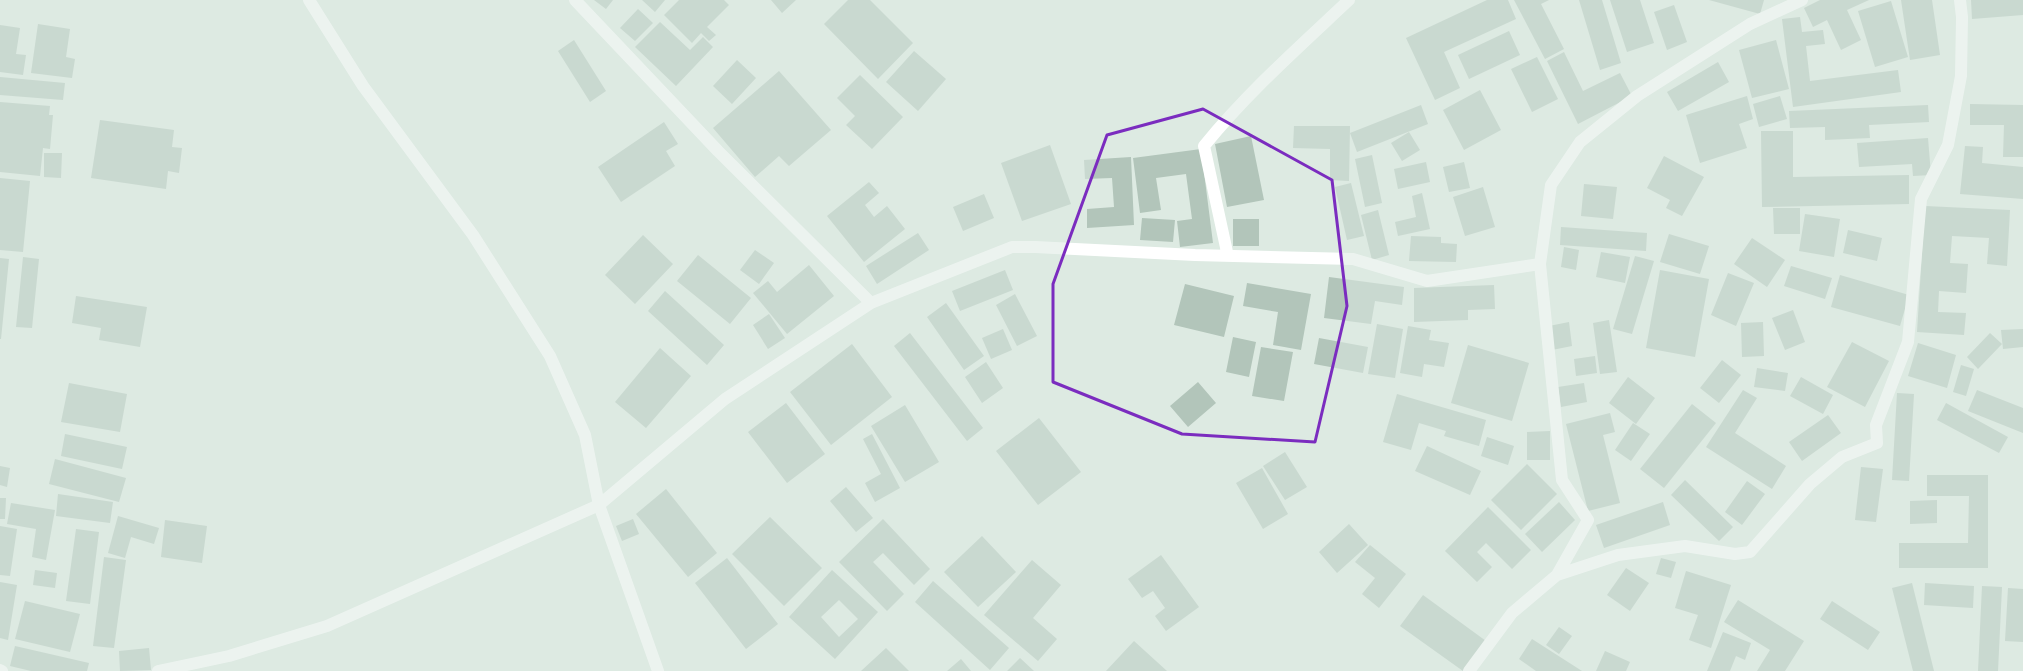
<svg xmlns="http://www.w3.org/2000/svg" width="2023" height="671" font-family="'Fira Sans Condensed',sans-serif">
  <rect width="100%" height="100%" fill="#ddeae2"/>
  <path fill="#b2c5ba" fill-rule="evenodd" d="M594,0H613L606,9Z
    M642,0H665L655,12Z
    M679,0H724L729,5L707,27L716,35L709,41L701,33L692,43L664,15Z
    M771,0H796L782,13Z
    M848,0H870L913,43L878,79L824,24Z
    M1487,0H1508L1516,19L1444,52L1460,88L1435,100L1406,38Z
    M1514,0H1549L1541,4L1564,49L1545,59Z
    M1579,0H1602L1621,63L1600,70Z
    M1610,0H1640L1654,43L1627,52Z
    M1709,0H1764L1760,14Z
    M1820,0H1869L1847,10L1861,40L1841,50L1827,20L1813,27L1804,8Z
    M1901,0H1932L1940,55L1910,60Z
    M1971,0H2023V15L1972,19Z
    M1891,1L1908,57L1875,67L1858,11Z
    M1674,5L1687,42L1667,50L1654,12Z
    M638,9L653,23L635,41L620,28Z
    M1800,17L1802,32L1823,30L1825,44L1806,46L1810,81L1898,70L1901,92L1793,107L1782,19Z
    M660,22L690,50L703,37L713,47L676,86L635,47Z
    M38,24L70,29L66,57L75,59L72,78L31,73Z
    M0,25L20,28L16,54L26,55L23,75L0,72Z
    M1509,31L1520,55L1469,79L1458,55Z
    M574,40L606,91L590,102L558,51Z
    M1776,40L1789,89L1752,98L1739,50Z
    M914,51L946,79L918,111L886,82Z
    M1564,52L1583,91L1620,73L1632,96L1578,124L1547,61Z
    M1537,57L1558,99L1532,112L1511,69Z
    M737,60L756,78L732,104L713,86Z
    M1718,62L1729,82L1678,111L1667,92Z
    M779,71L831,130L789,166L779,156L755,177L713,128Z
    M860,75L903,117L872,149L846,125L855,116L837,98Z
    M0,77L65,83L63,100L0,95Z
    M1480,90L1501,130L1464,150L1443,110Z
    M1747,96L1753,119L1739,124L1747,148L1700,163L1686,115Z
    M1780,96L1787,119L1759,127L1753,104Z
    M0,102L50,106L49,115H53L50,149L43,148L40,176L0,172Z
    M1970,104L2023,105V157H2003L2004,125H1970Z
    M1421,105L1428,124L1357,152L1350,133Z
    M1928,105L1929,122L1869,125L1870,138L1825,140V127L1790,128L1789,111Z
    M100,120L174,130L172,147L182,148L179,173L168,171L166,189L91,178Z
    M664,122L678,144L666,151L675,166L621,202L598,167Z
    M1294,126H1350L1349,181L1330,180V149L1293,148Z
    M1761,131H1793V177L1909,175V204L1762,207Z
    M1409,132L1420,150L1402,161L1391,143Z
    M1251,136L1264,200L1227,207L1215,144Z
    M1928,138L1931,175L1913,176L1912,164L1859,167L1857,143Z
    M1050,145L1071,204L1022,221L1001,163Z
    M1965,146L1983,147L1982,163L2023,167V199L1960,194Z
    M1201,149L1213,243L1180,247L1177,221L1192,219L1186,174L1156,178L1161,210L1140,213L1133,158Z
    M44,153H62L61,178L44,177Z
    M1372,155L1382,203L1365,207L1355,159Z
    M1664,156L1704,177L1682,216L1666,208L1670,200L1647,188Z
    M1131,157L1134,225L1087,228V209L1114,207L1112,178L1085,179L1084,160Z
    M1426,162L1430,182L1398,189L1394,169Z
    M1464,162L1470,188L1449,192L1443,167Z
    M0,178L30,181L23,252L0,250Z
    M869,182L879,193L865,205L874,217L887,206L905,229L864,262L827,216Z
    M1351,183L1364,236L1347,240L1335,187Z
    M1584,184L1617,187L1613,219L1581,216Z
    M1483,187L1495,227L1465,236L1453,197Z
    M1422,193L1430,229L1398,236L1395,222L1416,217L1412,196Z
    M984,194L994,218L963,231L953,207Z
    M1925,206L2010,210L2007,266L1987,264L1989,238L1952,236L1950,263L1968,264L1966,293L1939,291L1938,312L1966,313L1964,335L1917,332Z
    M1773,208H1800V234H1774Z
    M1378,210L1389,255L1372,260L1361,215Z
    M1805,214L1840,219L1834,257L1799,251Z
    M1142,218L1175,220L1173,242L1140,240Z
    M1233,219H1259V246H1233Z
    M1561,227L1647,233L1646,251L1560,245Z
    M1848,230L1882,238L1877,261L1843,253Z
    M918,233L929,250L877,284L866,266Z
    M1669,234L1709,246L1700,274L1660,262Z
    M643,235L673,264L635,304L605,275Z
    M1411,236L1441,237V243L1457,244L1456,262L1409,261Z
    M1752,238L1785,260L1767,287L1734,264Z
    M1564,247L1579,250L1576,270L1561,267Z
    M755,250L774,263L759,284L740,270Z
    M1601,252L1630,257L1625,283L1596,277Z
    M698,255L751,298L730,324L677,281Z
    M1635,256L1654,261L1632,334L1613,329Z
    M23,257L39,259L32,328L16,327Z
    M0,258L9,259L1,339H0Z
    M809,265L834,296L787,334L753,293L768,281L777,292Z
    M1791,266L1832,278L1825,299L1784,286Z
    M1005,270L1013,290L960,311L952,291Z
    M1660,270L1709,279L1695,357L1646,348Z
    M1728,273L1754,283L1736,326L1711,315Z
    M1840,275L1909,295L1900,326L1831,307Z
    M1329,277L1404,287L1402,305L1375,301L1371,324L1324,318Z
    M1247,283L1311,294L1301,350L1273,345L1278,312L1243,306Z
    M1185,284L1234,296L1224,337L1174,325Z
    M1494,285L1495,309L1468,310V320L1414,322V288Z
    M665,291L724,345L707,365L648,311Z
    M1015,294L1037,336L1017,346L996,305Z
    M76,296L147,307L140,347L99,340L101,328L72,323Z
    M946,303L984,356L964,370L927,317Z
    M1793,310L1805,342L1785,350L1772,318Z
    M769,314L785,338L768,349L753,325Z
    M1609,320L1617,372L1600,374L1593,323Z
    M1569,322L1572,346L1552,350L1549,326Z
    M1763,322L1764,356L1742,357L1741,323Z
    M1377,324L1403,329L1395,378L1368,374Z
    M1408,326L1431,330L1429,340L1449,343L1444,367L1424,364L1422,377L1400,373Z
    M1003,329L1012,350L991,359L982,338Z
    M2023,329V347L2003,349L2001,330Z
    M910,333L983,428L967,441L894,346Z
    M1990,333L2002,344L1978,369L1967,357Z
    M1233,337L1256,342L1249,377L1226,372Z
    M1319,338L1368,347L1363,373L1314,364Z
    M1852,342L1889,361L1865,407L1827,387Z
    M1918,343L1956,355L1947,388L1908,376Z
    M852,344L892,397L831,445L790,392Z
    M1468,345L1529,363L1512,421L1451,403Z
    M1261,347L1293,352L1284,401L1252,396Z
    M660,348L691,376L646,428L615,402Z
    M1595,356L1597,373L1576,376L1574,359Z
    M1722,360L1741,375L1719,403L1700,388Z
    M986,362L1003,388L982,403L965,377Z
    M1961,365L1974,369L1966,396L1953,392Z
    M1757,368L1788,373L1785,391L1754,387Z
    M1628,377L1655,398L1636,424L1609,403Z
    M1801,377L1833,395L1823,414L1790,396Z
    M1198,382L1216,403L1188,427L1170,406Z
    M69,383L127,394L120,432L61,422Z
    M1584,383L1587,402L1561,407L1558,387Z
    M1743,390L1757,398L1735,433L1786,466L1772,489L1706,447Z
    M1977,390L2023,408V433L1968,411Z
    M1897,393L1914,394L1909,481L1892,480Z
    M1397,394L1486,420L1479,446L1444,436L1446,431L1419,423L1411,450L1383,442Z
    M786,403L825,454L787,483L748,432Z
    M1946,403L2008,437L1999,453L1937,420Z
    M1692,404L1716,423L1664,488L1640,469Z
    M905,405L939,462L905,482L871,426Z
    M1610,413L1615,432L1603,435L1620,503L1588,511L1566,424Z
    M1828,415L1841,433L1802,461L1789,442Z
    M1039,418L1081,472L1038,505L996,451Z
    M1633,423L1650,434L1631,461L1615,450Z
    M1550,431V460H1527V432Z
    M65,434L127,447L122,469L61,456Z
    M872,434L900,488L875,502L865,483L881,474L863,439Z
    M1487,437L1514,446L1508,465L1481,456Z
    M1427,446L1481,471L1470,495L1415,471Z
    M1285,452L1307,487L1285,500L1263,466Z
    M55,459L126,478L119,502L49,484Z
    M1527,464L1557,494L1521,530L1491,500Z
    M0,466L10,468L7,487L0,485Z
    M1861,467L1883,469L1876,522L1855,520Z
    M1262,468L1288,514L1263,529L1236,483Z
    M1927,475H1988V568H1899V543H1968L1969,496H1927Z
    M1685,480L1733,527L1719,541L1671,495Z
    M1747,481L1765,494L1742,525L1725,512Z
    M846,487L873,518L856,532L830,501Z
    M666,489L717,553L688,577L636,514Z
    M58,494L113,502L110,523L56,516Z
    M0,498H6L5,519H0Z
    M1937,500V523L1910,524V501Z
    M1559,502L1575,520L1542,552L1525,534Z
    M1663,502L1670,525L1604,548L1596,525Z
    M11,503L55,510L46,560L32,557L36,529L7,524Z
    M1488,507L1531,550L1512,569L1486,543L1477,552L1492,567L1477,582L1445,551Z
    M118,516L159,528L154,544L131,537L125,558L108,553Z
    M770,517L822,568L784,606L732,554Z
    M633,519L639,534L622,541L616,526Z
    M883,519L930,569L914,585L883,553L873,562L904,594L887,611L839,562Z
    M165,520L207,526L202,563L161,557Z
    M1349,524L1368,545L1337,573L1319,552Z
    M0,526L17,529L10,576L0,575Z
    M76,529L99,532L90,604L66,601Z
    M982,536L1016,572L978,607L944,572Z
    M1370,545L1406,574L1379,608L1362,594L1375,578L1355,562Z
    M1161,555L1199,607L1166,631L1155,616L1165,608L1153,591L1142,598L1128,579Z
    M104,557L126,560L114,648L93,646Z
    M727,558L778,624L746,649L695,583Z
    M1661,558L1676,562L1671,578L1656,574Z
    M1032,560L1061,585L1033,618L1057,639L1038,661L984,615Z
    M1626,568L1649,583L1630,611L1607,595Z
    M35,570L57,573L55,588L33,585Z
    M832,570L878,612L835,659L789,617ZM839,600L858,619L839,637L821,617Z
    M1686,571L1731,585L1711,648L1689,640L1698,615L1675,608Z
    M933,581L1009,648L990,670L915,602Z
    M0,582L17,585L8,640L0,638Z
    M1912,583L1934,671H1913L1892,588Z
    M1925,583L1974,586L1973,608L1924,605Z
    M1982,586L2002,587L1998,671H1978Z
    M2008,588L2023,589V642L2005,641Z
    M1423,595L1486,641L1463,671L1400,626Z
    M1738,600L1804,641L1785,671H1757L1770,650L1724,622Z
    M25,601L80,614L70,652L15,639Z
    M1832,601L1880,632L1868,650L1820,619Z
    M1559,627L1572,636L1559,654L1546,645Z
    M1723,632L1751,643L1745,660L1736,656L1730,671H1707Z
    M1532,639L1582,671H1536L1519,659Z
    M1134,641L1167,671H1106Z
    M15,646L89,663L87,671H31L10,666Z
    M149,648L151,670L120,671L119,651Z
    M886,648L909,671H861Z
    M1605,651L1630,662L1626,671H1596Z
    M1020,658L1034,671H1007Z
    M961,659L971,671H947Z"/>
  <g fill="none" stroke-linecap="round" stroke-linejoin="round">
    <path stroke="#fff" stroke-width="12" d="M309,0L363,86L473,235L550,356L585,435L599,505L658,671
      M575,0L718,151L871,303
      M1227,252L1204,146C1248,92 1299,47 1349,0
      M1557,575L1618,555L1685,546L1735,554L1750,552L1810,484L1842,457L1877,443L1876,425L1908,342L1921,199L1948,145L1961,76L1962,17L1960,0
      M0,670L2,671
      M158,671L229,656L327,626L599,505L725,399L871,303L1012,247H1035L1195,255L1353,259L1427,281L1540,264
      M1469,671L1512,613L1557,575L1588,520L1562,480L1540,264L1551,185L1580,142L1637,96L1750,24L1802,0"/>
  </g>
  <path d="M0 0H2023V671H0ZM1203,109L1332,180L1347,306L1315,442L1182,434L1053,382V284L1107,135Z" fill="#ddeae2" fill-opacity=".55" fill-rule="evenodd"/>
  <path fill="none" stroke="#7b2cbf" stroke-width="3" stroke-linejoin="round" d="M1203,109L1332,180L1347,306L1315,442L1182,434L1053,382V284L1107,135Z"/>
</svg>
